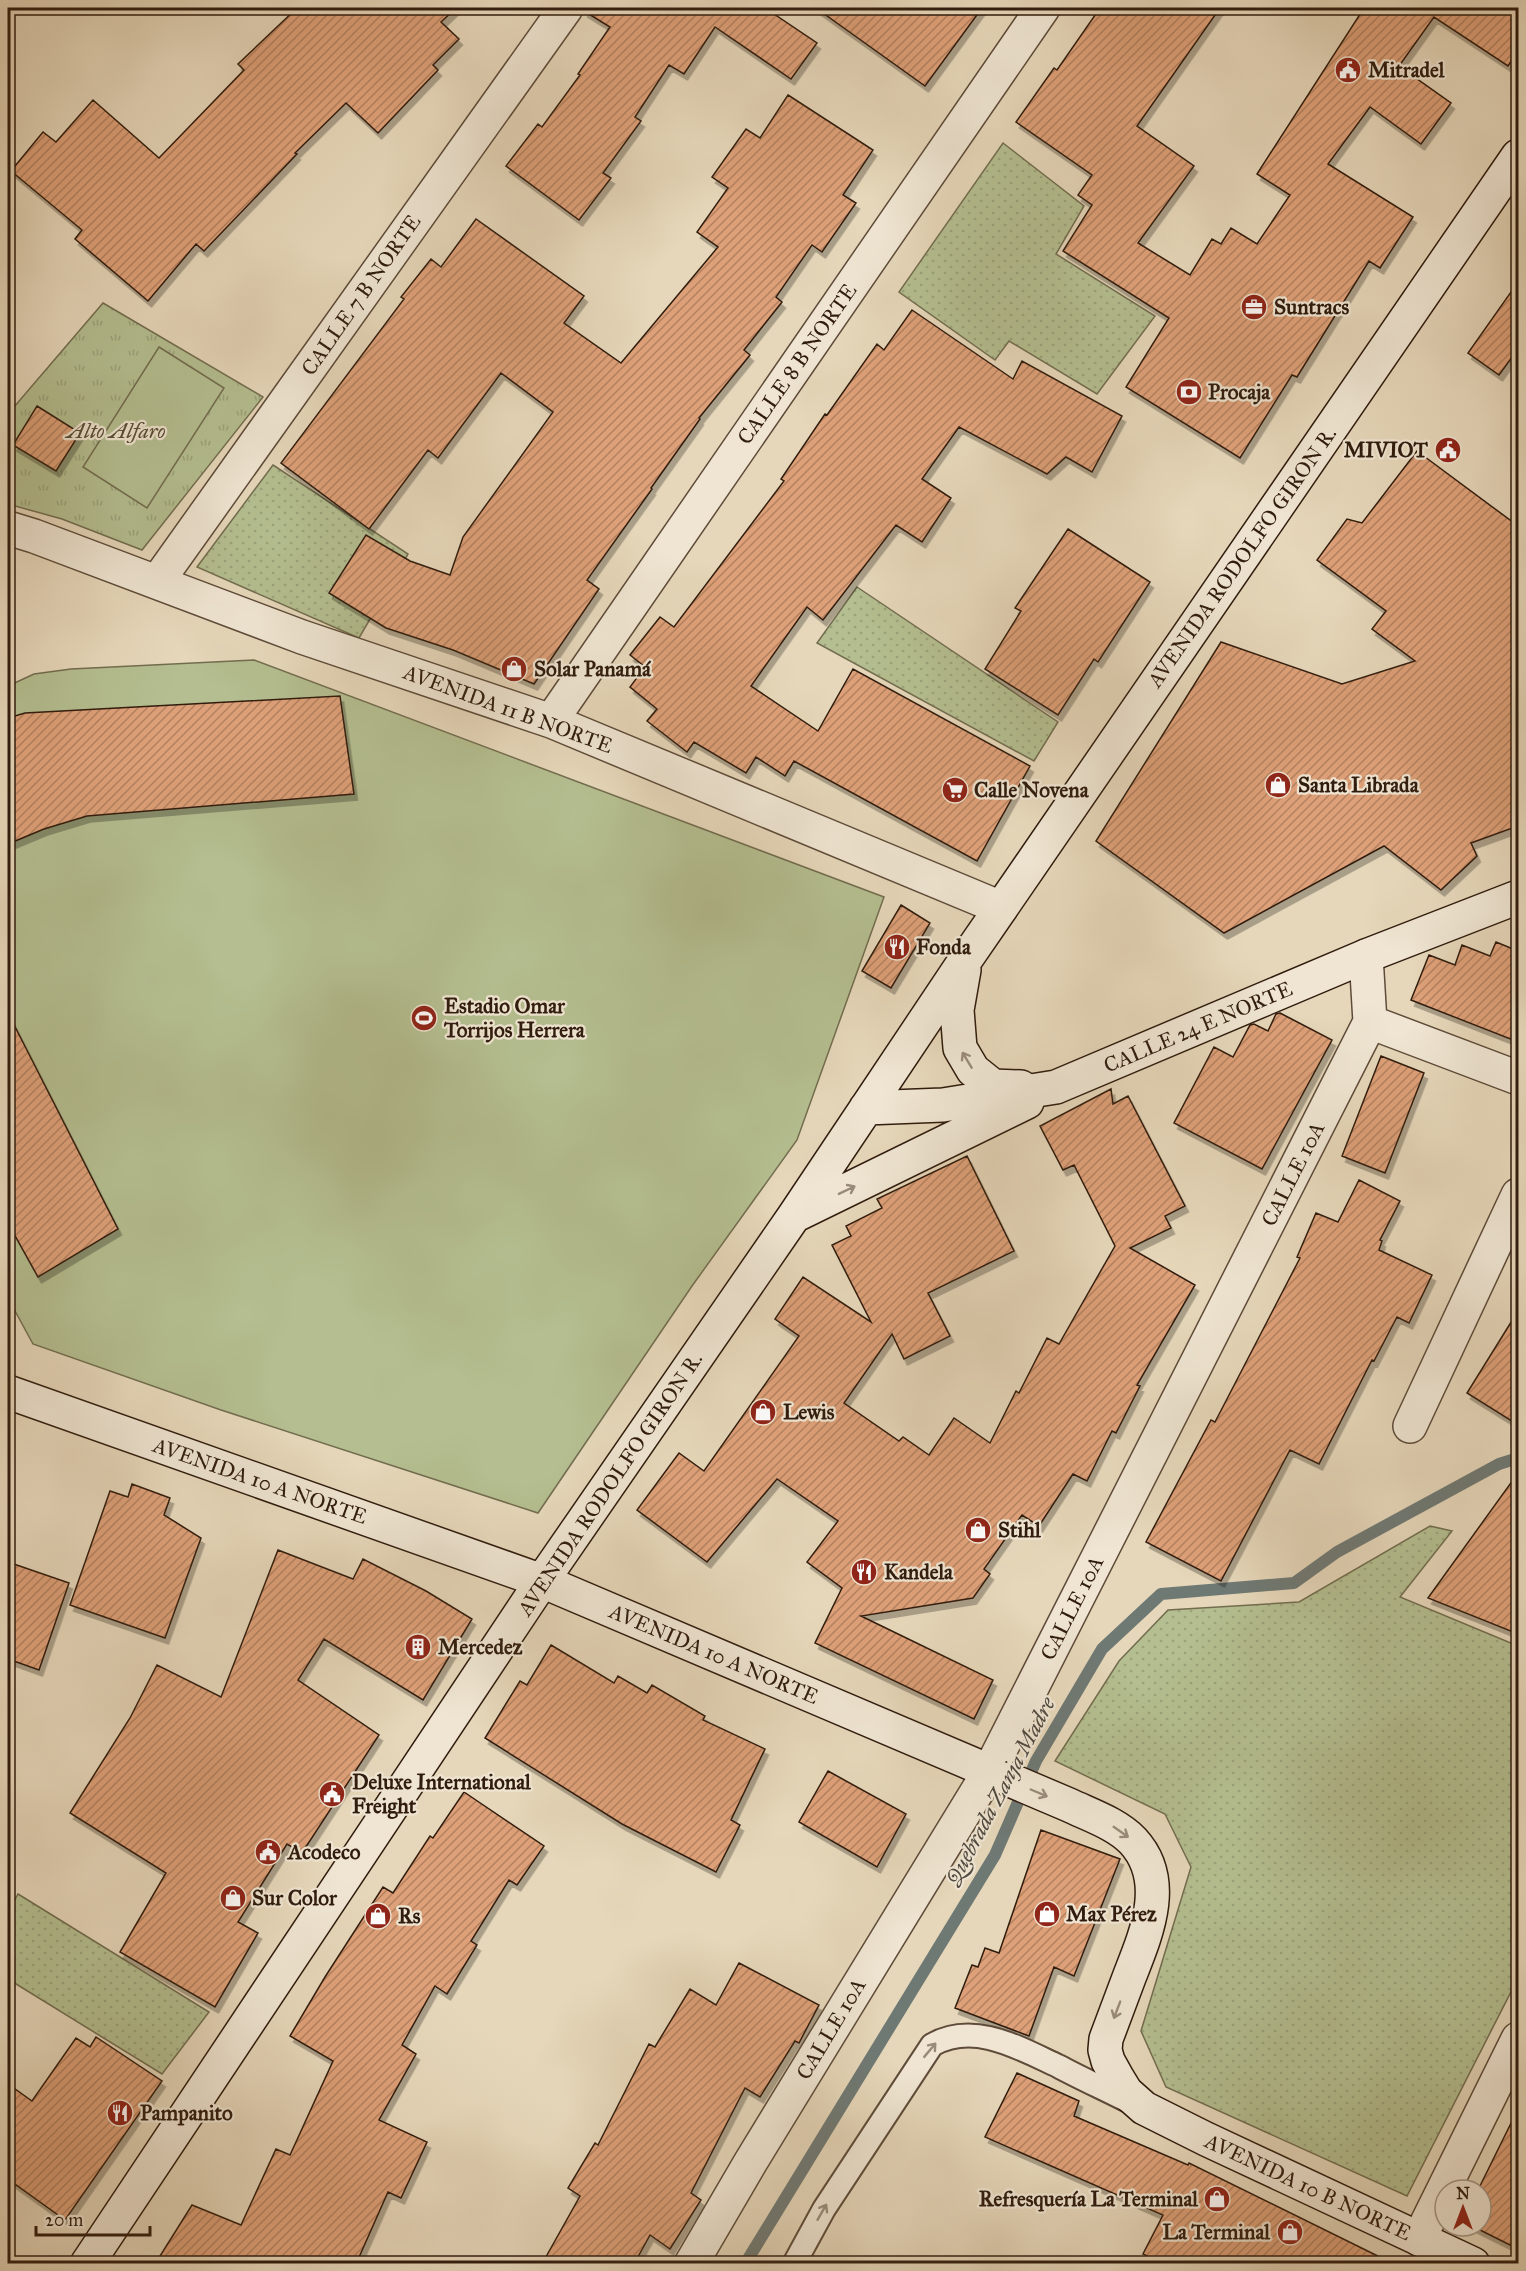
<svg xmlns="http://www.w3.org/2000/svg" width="1526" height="2271" font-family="'IM FELL Great Primer',serif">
  <defs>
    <pattern id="grass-dots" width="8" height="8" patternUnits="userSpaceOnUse" patternTransform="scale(1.5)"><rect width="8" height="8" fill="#b4be90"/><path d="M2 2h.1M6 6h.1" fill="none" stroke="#9ba37b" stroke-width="1.8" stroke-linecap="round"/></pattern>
    <pattern id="park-tufts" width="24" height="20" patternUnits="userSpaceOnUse" patternTransform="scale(1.5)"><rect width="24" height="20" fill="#b4be90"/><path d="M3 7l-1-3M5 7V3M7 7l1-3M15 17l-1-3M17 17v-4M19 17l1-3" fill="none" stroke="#9ba37b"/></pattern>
    <pattern id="building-hatch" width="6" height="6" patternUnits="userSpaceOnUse" patternTransform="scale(1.5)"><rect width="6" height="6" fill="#dea078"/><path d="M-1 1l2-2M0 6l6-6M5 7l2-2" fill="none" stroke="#b48261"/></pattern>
    <filter id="shadow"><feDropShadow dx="3.5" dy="6" stdDeviation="0" flood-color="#0004"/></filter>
  </defs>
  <rect width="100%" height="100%" fill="#e6d7ba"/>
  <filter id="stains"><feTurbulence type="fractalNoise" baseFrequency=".00333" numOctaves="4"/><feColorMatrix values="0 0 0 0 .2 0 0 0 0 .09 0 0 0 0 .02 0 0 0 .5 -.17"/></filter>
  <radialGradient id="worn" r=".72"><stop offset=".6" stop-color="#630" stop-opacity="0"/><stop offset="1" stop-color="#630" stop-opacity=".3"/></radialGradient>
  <path fill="url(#grass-dots)" stroke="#726d4f" stroke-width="1.5" d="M1003,143L1084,206L1056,254L1155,316L1097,394L1009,341L995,360L899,292Z
    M273,465L408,554L359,638L197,567Z
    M857,587L1058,722L1034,761L817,643Z
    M1430,1526L1452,1531L1400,1597L1518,1646V1978L1407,2196L1166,2087L1141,2031L1191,1867L1165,1814L1055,1761L1119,1661L1168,1610L1299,1602Z
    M18,1894L209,2012L162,2074L8,1979V1912Z"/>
  <path fill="url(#park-tufts)" stroke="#726d4f" stroke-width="1.5" d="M103,303L263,397L142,550L62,519L8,504V414Z"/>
  <path fill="#b4be90" stroke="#726d4f" stroke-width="1.5" d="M159,347L224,388L147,508L83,467Z
    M254,660L884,897L797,1140L692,1286L538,1513L221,1410L33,1344L8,1298V686L34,674L71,669Z"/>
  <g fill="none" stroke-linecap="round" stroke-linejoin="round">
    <path stroke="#6f7974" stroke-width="12" d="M745,2264L995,1855L1036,1761L1102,1649L1161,1594L1294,1583L1337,1552L1499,1464L1518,1458"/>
  </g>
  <path fill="url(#building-hatch)" stroke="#301c0e" stroke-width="1.5" filter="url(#shadow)" d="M297,8H456L441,22L459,39L433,65L438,70L378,133L346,103L295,153L297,154L204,251L196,244L148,301L75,239L82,230L11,171L43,132L56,142L93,100L159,158L244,70L238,64Z
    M584,8H765L817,43L791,79L715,27L684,74L669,65L635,117L641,121L603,173L611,178L579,220L506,166L538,124L542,127L580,75L578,74L610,27L584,11Z
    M816,8H982L925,86Z
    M1100,8H1220L1137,126L1194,166L1138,243L1190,275L1212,239L1221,244L1231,228L1257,244L1290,195L1257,174L1364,8H1518V51L1508,66L1434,17L1399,66L1451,103L1421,144L1370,107L1328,164L1413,217L1380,268L1369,261L1297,377L1292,375L1240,458L1126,387L1169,318L1063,251L1092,205L1078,195L1092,175L1016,122L1054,68L1057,70Z
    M788,95L873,150L843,195L856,203L822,252L812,245L776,297L782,302L744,350L750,355L699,418L700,419L651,488L652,489L587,580L599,589L534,684L453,650L386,628L329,593L366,535L410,561L450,575L463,537L553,412L501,373L438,458L428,450L369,529L281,463L404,299L401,297L431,259L441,267L476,219L584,296L564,323L621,363L718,247L697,232L728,188L712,177L746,129L760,138Z
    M1518,282V349L1499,375L1468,353Z
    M912,310L1013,379L1022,361L1122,416L1092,472L1066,457L1047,474L959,427L922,479L951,498L922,542L896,525L823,620L807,607L751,686L818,731L853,669L1030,766L977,861L794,761L785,776L756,757L746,773L694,742L687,752L647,721L657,709L630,687L645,667L630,655L660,617L674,627L784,481L781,479L825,414L827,415L877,344L884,350Z
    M37,406L80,433L56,471L13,445Z
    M1417,451L1518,526V826L1471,843L1477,856L1441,890L1384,846L1224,933L1096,841L1221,642L1342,684L1415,661L1372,629L1386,611L1317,560L1347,519L1362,523Z
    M1068,529L1150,582L1098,662L1094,659L1058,715L985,669L1021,611L1015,608Z
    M340,696L354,794L87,816L44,829L8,844V718L25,713Z
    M901,905L930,923L891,988L862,971Z
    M1496,942L1518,951V1042L1411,1000L1429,955L1455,965L1462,945L1490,956Z
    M8,1013L118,1229L38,1277L8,1223Z
    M1280,1013L1332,1040L1262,1169L1174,1123L1214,1047L1233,1057L1250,1025L1254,1024L1268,1031L1276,1014Z
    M1381,1056L1424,1073L1385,1173L1342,1156Z
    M1111,1089L1113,1104L1128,1096L1185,1206L1165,1216L1171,1228L1130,1248L1195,1285L1137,1385L1140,1386L1116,1433L1112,1431L1087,1481L1073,1474L1039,1526L1022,1515L984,1569L990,1574L973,1598L861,1616L993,1680L974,1719L815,1643L842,1588L807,1562L838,1521L777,1479L707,1562L637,1510L679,1453L704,1471L799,1336L775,1319L803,1277L871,1322L832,1245L851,1236L846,1226L882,1208L877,1199L967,1156L1014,1251L928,1293L950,1336L904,1359L892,1334L844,1403L899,1441L903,1437L929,1455L954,1418L990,1443L1016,1391L1019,1393L1047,1338L1059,1344L1115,1246L1074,1165L1063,1170L1040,1126Z
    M1359,1180L1400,1201L1380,1240L1382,1241L1379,1250L1432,1275L1409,1323L1397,1317L1374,1361L1372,1360L1319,1464L1290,1450L1221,1581L1146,1542L1211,1420L1215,1422L1271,1314L1300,1258L1297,1257L1316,1213L1338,1222Z
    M1518,1311V1425L1467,1393Z
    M1518,1473V1634L1428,1598Z
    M132,1484L170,1498L164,1515L201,1538L165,1638L70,1605L110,1491L128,1497Z
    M278,1550L353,1579L363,1559L426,1591L472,1619L423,1700L324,1639L298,1680L379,1735L302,1853L287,1844L238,1922L258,1933L215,2007L120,1952L166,1873L70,1813L130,1718L157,1665L221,1697Z
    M8,1562L69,1583L39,1670L8,1659Z
    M551,1645L614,1683L618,1676L647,1693L652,1685L705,1716L703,1720L765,1749L731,1820L740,1825L716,1872L622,1824L485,1738L520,1681L527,1685Z
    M828,1771L906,1814L877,1867L799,1822Z
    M464,1792L544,1846L517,1885L509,1880L471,1941L477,1945L447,1994L435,1986L402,2045L416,2054L379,2120L427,2142L401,2198L388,2192L356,2264H155L192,2205L241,2225L276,2149L290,2155L333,2061L290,2036L325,1977L383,1887L393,1893L430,1836L433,1838Z
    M1041,1830L1120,1859L1074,1976L1054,1967L1029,2036L955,2008L972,1965L978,1967L985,1948L999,1953Z
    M739,1963L819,2005L799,2043L795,2041L760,2097L745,2088L691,2193L701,2200L670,2249L650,2235L634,2264H542L580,2196L568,2188L595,2143L598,2145L649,2044L655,2047L690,1989L716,2005Z
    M96,2037L162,2081L65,2220L8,2179V2084L32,2101L76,2038L90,2047Z
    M1017,2073L1079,2101L1074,2116L1188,2165L1189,2163L1394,2264H1162L1143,2254L1163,2215L985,2137Z
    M1518,2109V2249L1472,2226H1481V2190H1478Z"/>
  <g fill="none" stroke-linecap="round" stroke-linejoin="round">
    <defs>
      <path id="lane" d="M794,2264L824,2209L932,2045C974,2021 1019,2048 1058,2066C1082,2079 1107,2090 1132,2103"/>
      <path id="street" d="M8,528L34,536L302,637L551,721L1001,908
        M157,582L566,8
        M551,721L1043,8
        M1370,1022L1518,1078
        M1410,1426L1518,1195
        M1419,2239L1518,2039
        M691,2264L750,2163L989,1772L1370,1022L1366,956"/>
      <path id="secondary" d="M964,970L957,1010L960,1048L973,1070L993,1086L1021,1087
        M866,1108L943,1105L1056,1087L1366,956L1518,897
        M796,1215L1027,1102
        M8,1392L542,1581L1069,1805C1090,1815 1117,1824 1133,1841C1169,1880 1147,1932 1130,1975C1122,1996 1114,2018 1106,2039L1105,2050L1108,2061L1118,2079L1126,2092L1144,2108L1206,2139L1473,2264
        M87,2264L542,1581L794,1216L966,959L1518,156"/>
    </defs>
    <use href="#lane" stroke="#5e4b39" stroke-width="26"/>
    <use href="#street" stroke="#5e4b39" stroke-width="36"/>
    <use href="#secondary" stroke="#301c0e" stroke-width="36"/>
    <use href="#lane" stroke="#efe5d2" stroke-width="22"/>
    <use href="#street" stroke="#efe5d2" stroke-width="33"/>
    <use href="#secondary" stroke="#efe5d2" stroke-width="33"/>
  </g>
  <defs><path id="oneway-shaft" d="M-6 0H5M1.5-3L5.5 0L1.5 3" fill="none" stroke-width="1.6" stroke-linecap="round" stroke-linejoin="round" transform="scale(1.5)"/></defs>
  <g stroke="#998b7a">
    <use href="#oneway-shaft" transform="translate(967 1060) rotate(-121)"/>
    <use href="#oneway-shaft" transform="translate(847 1190) rotate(-26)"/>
    <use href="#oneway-shaft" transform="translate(1039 1793) rotate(23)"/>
    <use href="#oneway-shaft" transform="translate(1121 1832) rotate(35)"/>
    <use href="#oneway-shaft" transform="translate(1117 2010) rotate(111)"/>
    <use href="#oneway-shaft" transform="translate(930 2050) rotate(-50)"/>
    <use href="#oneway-shaft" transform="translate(822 2212) rotate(-60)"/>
  </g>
  <defs>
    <symbol id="civic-disc" viewBox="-11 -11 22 22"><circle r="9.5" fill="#8f2418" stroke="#efe5d2"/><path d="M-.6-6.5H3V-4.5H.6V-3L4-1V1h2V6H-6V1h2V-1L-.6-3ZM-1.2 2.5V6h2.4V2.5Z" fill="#fff"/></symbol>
    <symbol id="office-disc" viewBox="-11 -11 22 22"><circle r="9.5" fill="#8f2418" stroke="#efe5d2"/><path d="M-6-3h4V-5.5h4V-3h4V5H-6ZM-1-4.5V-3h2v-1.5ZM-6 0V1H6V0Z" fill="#fff"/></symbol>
    <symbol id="bank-disc" viewBox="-11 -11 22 22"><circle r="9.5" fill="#8f2418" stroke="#efe5d2"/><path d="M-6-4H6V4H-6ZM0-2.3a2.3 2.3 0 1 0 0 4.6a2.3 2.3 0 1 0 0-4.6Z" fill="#fff"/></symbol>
    <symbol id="shop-disc" viewBox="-11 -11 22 22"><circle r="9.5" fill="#8f2418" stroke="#efe5d2"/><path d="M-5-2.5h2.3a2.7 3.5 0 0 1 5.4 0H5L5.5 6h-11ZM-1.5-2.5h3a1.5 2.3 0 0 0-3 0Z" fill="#fff"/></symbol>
    <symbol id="supermarket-disc" viewBox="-11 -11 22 22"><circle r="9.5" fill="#8f2418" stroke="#efe5d2"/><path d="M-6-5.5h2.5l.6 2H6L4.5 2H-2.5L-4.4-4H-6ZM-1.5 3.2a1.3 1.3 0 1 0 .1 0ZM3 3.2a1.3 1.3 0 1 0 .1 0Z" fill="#fff"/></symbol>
    <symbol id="restaurant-disc" viewBox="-11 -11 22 22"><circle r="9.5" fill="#8f2418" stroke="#efe5d2"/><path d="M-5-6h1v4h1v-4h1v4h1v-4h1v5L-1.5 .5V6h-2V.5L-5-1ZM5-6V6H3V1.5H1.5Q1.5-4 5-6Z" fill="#fff"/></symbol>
    <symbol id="stadium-disc" viewBox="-11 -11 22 22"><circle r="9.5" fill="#8f2418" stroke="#efe5d2"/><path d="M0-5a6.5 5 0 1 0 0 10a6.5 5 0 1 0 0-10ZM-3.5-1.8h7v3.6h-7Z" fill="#fff"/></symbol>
    <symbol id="building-disc" viewBox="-11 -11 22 22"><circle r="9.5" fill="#8f2418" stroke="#efe5d2"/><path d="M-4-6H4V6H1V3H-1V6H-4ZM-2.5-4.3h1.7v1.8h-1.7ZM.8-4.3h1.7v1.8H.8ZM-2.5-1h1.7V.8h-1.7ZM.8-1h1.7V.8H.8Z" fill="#fff"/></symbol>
  </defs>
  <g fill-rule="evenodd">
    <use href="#civic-disc" x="1333" y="55" width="30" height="30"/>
    <use href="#office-disc" x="1239" y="292" width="30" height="30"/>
    <use href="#bank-disc" x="1174" y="377" width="30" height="30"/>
    <use href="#civic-disc" x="1433" y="435" width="30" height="30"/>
    <use href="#shop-disc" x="499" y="654" width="30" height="30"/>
    <use href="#shop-disc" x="1263" y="770" width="30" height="30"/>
    <use href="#supermarket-disc" x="940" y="775" width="30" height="30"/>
    <use href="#restaurant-disc" x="882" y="932" width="30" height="30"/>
    <use href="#stadium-disc" x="409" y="1003" width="30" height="30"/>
    <use href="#shop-disc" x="748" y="1397" width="30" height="30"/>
    <use href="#shop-disc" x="963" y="1515" width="30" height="30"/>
    <use href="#restaurant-disc" x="849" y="1557" width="30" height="30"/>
    <use href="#building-disc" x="403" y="1632" width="30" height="30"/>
    <use href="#civic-disc" x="317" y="1779" width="30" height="30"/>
    <use href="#civic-disc" x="253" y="1837" width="30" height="30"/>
    <use href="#shop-disc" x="218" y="1883" width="30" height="30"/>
    <use href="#shop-disc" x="1032" y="1899" width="30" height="30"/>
    <use href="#shop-disc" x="363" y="1901" width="30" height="30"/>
    <use href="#restaurant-disc" x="105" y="2098" width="30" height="30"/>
    <use href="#shop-disc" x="1202" y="2184" width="30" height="30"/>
    <use href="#shop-disc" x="1275" y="2217" width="30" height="30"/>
  </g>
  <g text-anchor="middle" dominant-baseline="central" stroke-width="4.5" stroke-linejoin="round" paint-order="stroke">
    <g font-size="21" font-weight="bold" fill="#301c0e" stroke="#efe5d2" text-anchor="start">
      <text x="1368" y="70">Mitradel</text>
      <text x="1274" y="307">Suntracs</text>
      <text x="1208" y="392">Procaja</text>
      <text x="1428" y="450" text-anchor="end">MIVIOT</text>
      <text x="534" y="669">Solar Panamá</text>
      <text x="1298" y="785">Santa Librada</text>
      <text x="974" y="790">Calle Novena</text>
      <text x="916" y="947">Fonda</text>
      <text x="444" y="1006">Estadio Omar<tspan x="444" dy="24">Torrijos Herrera</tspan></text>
      <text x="783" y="1412">Lewis</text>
      <text x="998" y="1530">Stihl</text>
      <text x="884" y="1572">Kandela</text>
      <text x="438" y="1647">Mercedez</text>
      <text x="352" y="1782">Deluxe International<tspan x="352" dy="24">Freight</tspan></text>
      <text x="288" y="1852">Acodeco</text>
      <text x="252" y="1898">Sur Color</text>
      <text x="1066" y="1914">Max Pérez</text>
      <text x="398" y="1916">Rs</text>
      <text x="140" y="2113">Pampanito</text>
      <text x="1198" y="2199" text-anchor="end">Refresquería La Terminal</text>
      <text x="1270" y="2232" text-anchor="end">La Terminal</text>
    </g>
    <g font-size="21" fill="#301c0e" stroke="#efe5d2">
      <text transform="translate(361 295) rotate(-55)">CALLE 7 B NORTE</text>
      <text transform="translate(797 364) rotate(-55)">CALLE 8 B NORTE</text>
      <text transform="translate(1242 557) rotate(-55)">AVENIDA RODOLFO GIRON R.</text>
      <text transform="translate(508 709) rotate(20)">AVENIDA 11 B NORTE</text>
      <text transform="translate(1198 1027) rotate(-23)">CALLE 24 E NORTE</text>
      <text transform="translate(1293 1174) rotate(-63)">CALLE 10A</text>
      <text transform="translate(260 1481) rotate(19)">AVENIDA 10 A NORTE</text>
      <text transform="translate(610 1484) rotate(-56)">AVENIDA RODOLFO GIRON R.</text>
      <text transform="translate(1072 1608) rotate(-63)">CALLE 10A</text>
      <text transform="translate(714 1654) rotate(23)">AVENIDA 10 A NORTE</text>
      <text transform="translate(831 2029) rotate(-59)">CALLE 10A</text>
      <text transform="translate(1308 2187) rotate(25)">AVENIDA 10 B NORTE</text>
    </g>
    <g font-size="21" font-style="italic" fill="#584d35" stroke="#efe5d2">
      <text x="116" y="431">Alto Alfaro</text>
    </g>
    <g font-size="22" font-style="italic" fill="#504a41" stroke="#efe5d2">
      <text transform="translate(1000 1791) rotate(-62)">Quebrada Zanja Madre</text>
    </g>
  </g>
  <rect width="1526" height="2271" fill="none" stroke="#e6d7ba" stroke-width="30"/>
  <rect x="9" y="9" width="1508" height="2253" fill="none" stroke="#301c0e" stroke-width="3"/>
  <rect x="15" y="15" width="1496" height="2241" fill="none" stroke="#301c0e" stroke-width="1.5"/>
  <g transform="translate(1463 2208)"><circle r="28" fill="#efe5d2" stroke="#a39584" stroke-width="1.5"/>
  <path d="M0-4.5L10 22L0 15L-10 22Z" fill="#8f2418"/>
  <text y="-9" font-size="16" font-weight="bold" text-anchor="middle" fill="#301c0e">N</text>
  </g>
  <path d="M36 2226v9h114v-9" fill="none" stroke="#301c0e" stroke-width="3"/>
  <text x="45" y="2226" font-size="18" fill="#301c0e" stroke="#efe5d2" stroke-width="4.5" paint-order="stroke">20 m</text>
  <rect width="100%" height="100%" filter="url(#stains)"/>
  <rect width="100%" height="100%" fill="url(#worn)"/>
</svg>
